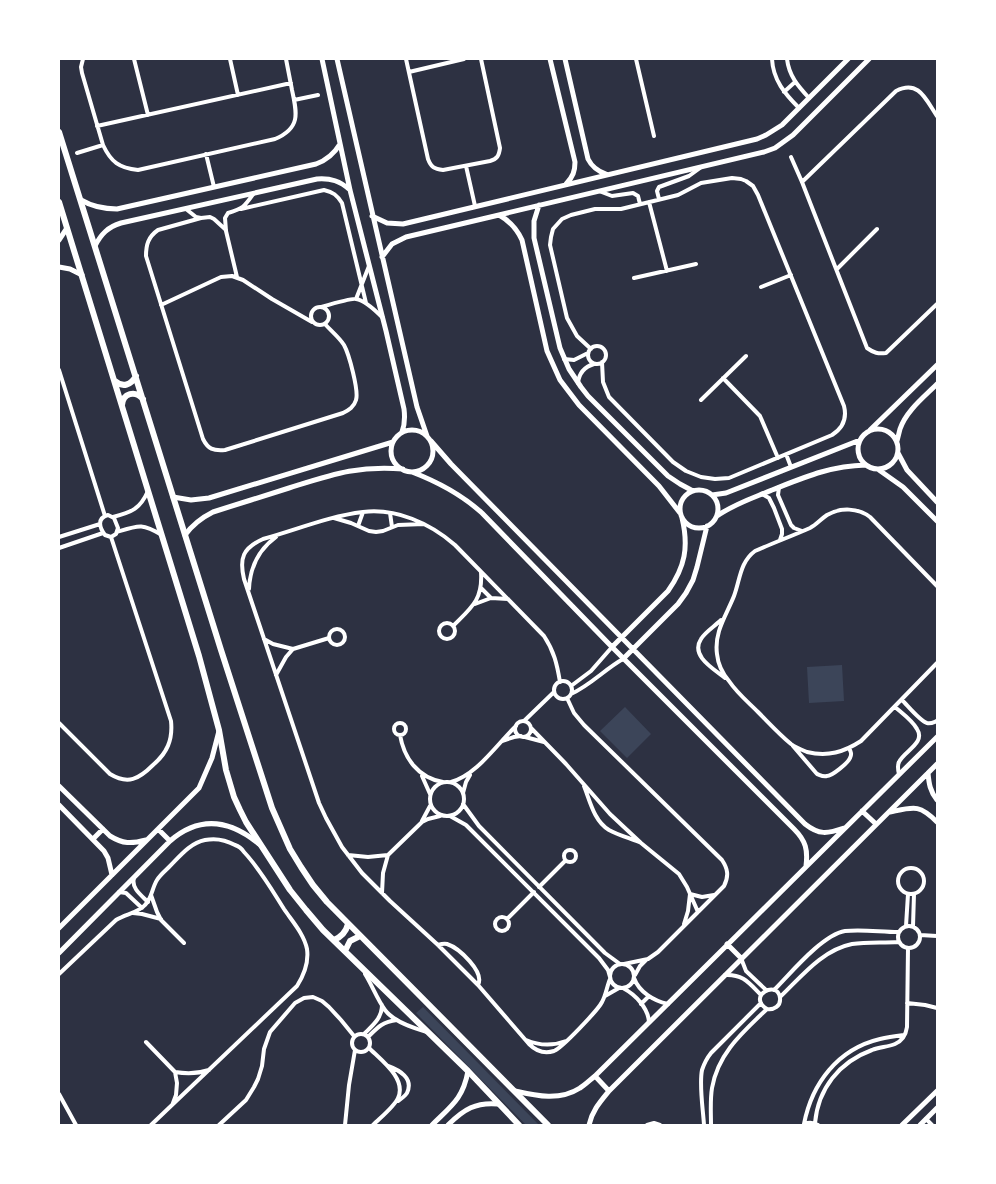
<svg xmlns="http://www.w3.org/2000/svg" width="996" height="1184" font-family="'Zilla Slab',serif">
  <rect width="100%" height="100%" fill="#2d3142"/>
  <path fill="#3c4559" d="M842,665L844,701L809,703L807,667Z
    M625,707L651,734L627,758L600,731Z
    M423,1007L539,1125H526L416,1013Z"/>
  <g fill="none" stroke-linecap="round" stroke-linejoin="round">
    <path stroke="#fff" stroke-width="4" d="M83,59L81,67L82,73L103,145C111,162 119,168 138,170L275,139C301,128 297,113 292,90C290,80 288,69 286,59
      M134,59L148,115
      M230,59L238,95
      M406,59L428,159C431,167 434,169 443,170L490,161C497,159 499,156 500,148L481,59
      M636,59L654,136
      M772,59C773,80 785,94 799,108
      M787,59C789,76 798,86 809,98
      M409,72L464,59
      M784,92L795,82
      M294,100L318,95
      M97,126L291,83
      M77,153L103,145
      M206,154L214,187
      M791,157L802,182L867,348C874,353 878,354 886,353L937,304
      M466,166L475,206
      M802,182L896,91C919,79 926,100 937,116
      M599,191L612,196L633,193L638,196L640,204
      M659,199L657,191L659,187L689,176L700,168
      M649,202L667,271
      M186,209L196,217L201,218L210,217L214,219L226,230
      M241,209L324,190C333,192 337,195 342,203L366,303
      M201,218L158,230C148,237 146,245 146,256L203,439C208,449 213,451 225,450L343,413C349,410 354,407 356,400C359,391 349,354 344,345C339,337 331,331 325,324
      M837,269L877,229
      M237,277L226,231L225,218L228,213C244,208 244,207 254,193
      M634,278L696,264
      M761,287L791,275
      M356,299L369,266
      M161,305L221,277L232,276L243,280L272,299L312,322
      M311 316a9 9 0 1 1 18 0a9 9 0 1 1-18 0Z
      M321,307C328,305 352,298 356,299C365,300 377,312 383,318
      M588 355a9 9 0 1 1 18 0a9 9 0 1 1-18 0Z
      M591,349L577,336L567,318L550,245L551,237L553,229L562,219L571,215L595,209H621L678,195L701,183L732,178L741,179L746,181L753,186L758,195L844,406C847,418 843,428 832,435L729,478L715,479L701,477L686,471L673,462L609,397L603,382L602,362
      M564,359L574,360L588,353
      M59,370L105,516
      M723,378L760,416L778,458
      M578,383C579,373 584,367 594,364
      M701,400L746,356
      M786,454L791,467
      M779,487L778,495L791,525L794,528L802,531
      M762,494L769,498L774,508L782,529V534L780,540
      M390,513L392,527
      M108,515L114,518L118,528L116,534L111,537L105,535C99,527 97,518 108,515Z
      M113,517C132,512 140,509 148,491
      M334,518L351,523L369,531L376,532L383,531L398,525L424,524
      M358,526L363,512
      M117,532C139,525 142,523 162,535
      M59,537L100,524
      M59,548L103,533
      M937,586L870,517C858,508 841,507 827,515C821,519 816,525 810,528C792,536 773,543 755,551C740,562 740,580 734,596C726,616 714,632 717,654C718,664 722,673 729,681C737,693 748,702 758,712C769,723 779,734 791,744C795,747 802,750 807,752C828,757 844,752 861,741L937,663
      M481,588L491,598
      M249,589C250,567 258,550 276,537
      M475,604L491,598L508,599
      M721,620C715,626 705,632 701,639C690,656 714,669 725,678
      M439 631a8 8 0 1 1 16 0a8 8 0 1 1-16 0Z
      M453,626C471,608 483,600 481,572
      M329 637a8 8 0 1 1 16 0a8 8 0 1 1-16 0Z
      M264,639L273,644L293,649L329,638
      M276,675L286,657L293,649
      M554 690a9 9 0 1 1 18 0a9 9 0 1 1-18 0Z
      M560,682C557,664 554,651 544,636L455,545C430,523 396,508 363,512C329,516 296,530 263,539C243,548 239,558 244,579L319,803L326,818L342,847L362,873L390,901L438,945L478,985L529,1044C536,1051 545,1054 554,1051C562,1048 598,1010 602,1002C606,995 607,986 610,979
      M571,686L591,671L612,647
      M571,694C591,685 605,669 623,659
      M567,698L574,713L584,725L722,860C728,869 729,876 724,886L658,952L648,959L624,964
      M902,700C908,706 920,721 927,723C931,724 934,722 937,721
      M895,707C902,713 913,721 917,729C926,743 904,751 899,762C897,766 898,770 899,774
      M524,721L554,692
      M515 729a8 8 0 1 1 16 0a8 8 0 1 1-16 0Z
      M59,723L110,774C128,785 139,779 153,765C167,753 173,740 171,721L111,537
      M394 729a6 6 0 1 1 12 0a6 6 0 1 1-12 0Z
      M531,728L566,764L610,814L641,843L679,874L687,887L698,912
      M400,735C404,758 418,778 443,782
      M525,737L544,742
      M502,741L514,737L521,736
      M793,746L817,774C820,775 823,777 827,776C832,776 848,763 850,758C852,754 851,752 849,748
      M422,776L430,794
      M430 799a17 17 0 1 1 34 0a17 17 0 1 1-34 0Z
      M451,782C477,775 497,744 516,726
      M584,786C590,801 594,821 609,830C618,835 629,838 639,842
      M463,793L466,782L470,775
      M463,804L479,826L605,953L620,964
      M450,816L466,825L599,958L608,970L610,977
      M422,821L430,806
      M564 856a6 6 0 1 1 12 0a6 6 0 1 1-12 0Z
      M348,855L368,857L388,855
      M898 881a13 13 0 1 1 26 0a13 13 0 1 1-26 0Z
      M134,878C131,888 141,895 148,902
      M539,887L565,861
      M119,892L126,893L142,908
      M382,893L383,873L388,855L422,822L428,819L440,816
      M151,895L157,912L161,920L184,943
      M133,913L142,914L161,919
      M495 924a7 7 0 1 1 14 0a7 7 0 1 1-14 0Z
      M507,919L534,892
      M684,924L688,911L690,894L702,897L714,895
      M898 937a11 11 0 1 1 22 0a11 11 0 1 1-22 0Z
      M906,926L908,894
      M913,926L914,894
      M920,935L937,936
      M438,945C441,944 444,943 447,944C459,948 485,972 478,985
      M741,958L746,971L766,990
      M610 976a12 12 0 1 1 24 0a12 12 0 1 1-24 0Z
      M59,974L116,920C125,914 138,913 145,905C152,898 152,888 157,880C160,875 165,871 169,867C180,856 190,843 205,840C215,838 226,840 235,845C238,846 242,849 244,852C260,869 272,890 284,909C292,921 304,934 307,949C309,963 304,975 297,986L151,1125
      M365,974C372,985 377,999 385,1010C394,1022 413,1028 427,1032
      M635,975L640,966L646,960
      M725,975C743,974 749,983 761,995
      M634,978C639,992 654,1001 668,1004
      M623,988C636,995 648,1008 649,1022
      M774,990C791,973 822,935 845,931C862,929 881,932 898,932
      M605,996L619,988
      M780,997C801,977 822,950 852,944C867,942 883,943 898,942
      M907,1003L925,1005L937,1008
      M641,1004L649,996
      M352 1043a9 9 0 1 1 18 0a9 9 0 1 1-18 0Z
      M364,1034C373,1025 382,1018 382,1005
      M368,1037C378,1027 382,1022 397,1020
      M526,1040C540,1046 553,1046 566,1041
      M146,1042L175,1072L177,1083L176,1095L173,1103
      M369,1048C381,1060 407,1079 398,1098C394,1107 380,1118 373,1125
      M388,1066C399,1070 414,1078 407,1093C405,1096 401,1099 398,1101
      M175,1072C187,1074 197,1074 209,1070
      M59,1094L76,1125
      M926,1119L932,1125
      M815,1123C818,1089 839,1062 872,1050C879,1047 888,1047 895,1044C902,1041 906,1034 907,1027L908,948
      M804,1124C812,1083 838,1049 880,1039C888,1037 896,1036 904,1035
      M804,1124C809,1122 813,1122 818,1125
      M219,1125L246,1100L254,1087L258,1079L262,1066L264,1049L270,1032L295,1003L304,998L313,997L322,1001L329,1007L341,1020L354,1036
      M345,1125L349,1085L355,1050
      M647,1125L654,1123L660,1125
      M704,1125C703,1109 699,1085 702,1070C704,1064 707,1058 711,1053L761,1003
      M711,1125C711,1113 710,1100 712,1088C718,1053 743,1032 767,1009C774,1010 781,1006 780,998C778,979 746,996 767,1009"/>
    <path stroke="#fff" stroke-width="5" d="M322,59L350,190L386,331L404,409C405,417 405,424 402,432
      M337,59L417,407L427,436
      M550,59L575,162C575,171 573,177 566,184
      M565,59L588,159C592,167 597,171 606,174
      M81,200C93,207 103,209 117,209L316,164C327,160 334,154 340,144
      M539,205L534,221V238L560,348L569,369L581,387L588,396L668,476L680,484L693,491
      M499,215C510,221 517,229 522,240L547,351L560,380L579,405L659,486L680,513
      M372,216L387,223L403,224L757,139L766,135L782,125L848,59
      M59,240L67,228
      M95,246C101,234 108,227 121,223L317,179C331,178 340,181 350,190
      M382,257L392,244L406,237L764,152L775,148L793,135L869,59
      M59,267L70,269L82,275
      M858 449a20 20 0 1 1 40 0a20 20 0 1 1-40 0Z
      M870,430L937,365
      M391 451a21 21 0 1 1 42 0a21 21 0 1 1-42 0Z
      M431,441L451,464L805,824C819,835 827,834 844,828
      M897,441C898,437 899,433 900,429C906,411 924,397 937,384
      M898,453L907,470L937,502
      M879,470L903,487L937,521
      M412,472C438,482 461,494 482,513L612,647L794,829C806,841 808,850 806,866
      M680 509a19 19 0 1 1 38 0a19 19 0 1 1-38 0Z
      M712,495L726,493L860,440
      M173,497L191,500L209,498L393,442
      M717,516C734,504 753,498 772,490C805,477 830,466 866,465
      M185,535C193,524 201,518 213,512C238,504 264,496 289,488C331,475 358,465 403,469
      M612,647L668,591C685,567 689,547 682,518
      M623,659L678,604L686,593L693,580L697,567L707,526
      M928,773C929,784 930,791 937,800
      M59,786L110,836C123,844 131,844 146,840
      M59,805L104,851L108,858L112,875
      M862,811L876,824
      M890,812C914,807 919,804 937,822
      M158,829L170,841
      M93,839L103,829
      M59,928L199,788L212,758L219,731
      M727,944L741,958
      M59,953L170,841C200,815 230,820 259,844
      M595,1076L609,1091
      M515,1091C537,1096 560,1101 580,1088C585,1085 590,1080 595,1076L937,737
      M432,1125C451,1106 463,1099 468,1071
      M448,1125C464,1109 476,1102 498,1104
      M589,1125C592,1111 600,1102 609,1091L937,764
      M902,1125L937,1091
      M920,1125L937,1108"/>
    <path stroke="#fff" stroke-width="6" d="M59,132L221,650L272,808L290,849L301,867L313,885L327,902L548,1125
      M59,202L199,656L219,730L226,770L234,797L240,810L246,822L290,890L306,910L323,930L468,1071L519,1125
      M115,381C123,388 131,385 136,376
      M122,405C123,393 135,390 143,399
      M334,940C341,937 346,932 348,924
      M345,951L350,941L360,936"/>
  </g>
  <rect width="996" height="1184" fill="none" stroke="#ffffff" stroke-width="120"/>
</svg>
